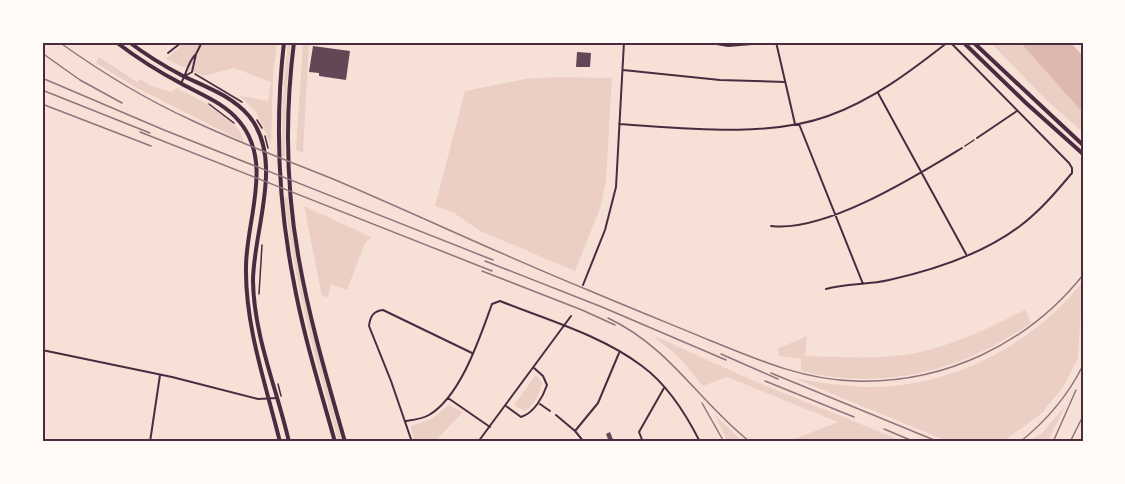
<svg xmlns="http://www.w3.org/2000/svg" width="1125" height="484" font-family="'Exo 2',sans-serif">
  <rect width="100%" height="100%" fill="#f7e1d7"/>
  <path fill="#ebcfc5" d="M185,42H277L273,76L271,145L256,112L240,96L268,101L271,82L234,68L203,76L166,59Z
    M288,42H291L286,99L285,157L282,156C282,118 283,80 288,42Z
    M303,42H309L303,153L296,150Z
    M990,42H1020L1083,113V132L1046,100Z
    M99,57L137,82L140,79L154,87L171,92L177,88C197,99 240,117 244,142L135,87L96,63Z
    M556,77L612,78L606,179L601,206L575,271L480,231L454,213L435,206L465,91L525,79Z
    M284,196L288,198C297,282 320,361 342,442H339C315,359 294,282 284,196Z
    M304,206L371,237L365,243L347,290L331,284L328,297L322,296Z
    M1083,281L1078,358L1063,387L1042,413L1003,442H949L794,378C818,382 842,386 867,387C948,389 1035,344 1083,281Z
    M1025,310L1031,323C960,372 885,391 801,371V359L780,356L777,349L807,336L805,356C843,357 884,360 921,352C958,343 992,327 1025,310Z
    M657,337L754,381L905,442H787L838,422L727,377L703,386L679,357L655,338Z
    M536,375L542,383C541,392 533,406 525,411L514,405Z
    M449,405L463,412L438,438L443,442H415L411,426L431,419Z
    M1066,405L1047,442H1028L1042,433Z
    M714,414L743,442H728Z"/>
  <path fill="#dcb8b0" d="M1020,42H1070L1083,56V113Z"/>
  <path fill="#644757" d="M313,46L350,51L346,80L319,76V73L309,72Z
    M577,52L591,53L590,67H576Z
    M610,432L614,442H609L606,434Z"/>
  <g fill="none" stroke-linecap="round" stroke-linejoin="round">
    <path stroke="#4a2c40" stroke-width="1.5" d="M195,74L242,102
      M209,104L234,123
      M257,120L262,128
      M265,136L268,148
      M965,146L974,140
      M259,294L262,245
      M278,384L281,396"/>
    <path stroke="#4a2c40" stroke-width="2" d="M705,42L728,46L775,42
      M776,42L795,124
      M168,53L182,42
      M623,70L720,80L785,82
      M185,76L192,72L196,54L202,42
      M181,83C187,73 187,64 195,55
      M878,93L966,254
      M619,124C682,128 768,138 828,116C873,100 911,71 948,42
      M799,124L863,284
      M977,138L1017,111
      M771,226C825,233 916,176 962,148
      M583,285L605,230L616,187L624,42
      M826,289C846,283 868,285 889,280C934,270 983,254 1020,226C1040,211 1056,192 1072,173V168L1069,163L950,42
      M42,350L172,377L258,399L277,398
      M448,398L490,427
      M540,404L550,411
      M506,406L521,417C534,413 543,397 547,385L543,376L534,368
      M556,415L575,431L584,442
      M406,421C413,420 422,419 429,415C461,396 480,337 492,304L500,301C547,320 601,335 642,366C668,385 686,414 700,442
      M575,431L598,403L619,353
      M150,442L160,375
      M412,442L391,381L369,326C370,317 373,311 383,310L472,353
      M478,442L571,316
      M643,442L639,432L664,388"/>
    <path stroke="#4a2c40" stroke-width="4" d="M116,42C137,58 159,72 182,84C202,95 224,103 239,121C274,162 246,220 246,267C245,326 266,385 280,442
      M129,42C146,55 164,66 183,76C206,87 232,96 249,116C285,160 253,231 253,281C254,337 277,389 289,442"/>
    <path stroke="#4a2c40" stroke-width="4" d="M284,42C275,121 278,200 293,278C303,334 320,388 335,442
      M294,42C285,114 286,189 299,260C310,322 328,382 345,442
      M963,42L1026,103L1083,154
      M973,42L1083,145"/>
    <path stroke="#8f747c" stroke-width="1.5" d="M59,42C101,72 145,99 191,120C237,142 286,160 333,179C418,215 502,255 588,290C628,307 668,323 709,340C756,359 803,380 855,381C944,384 1028,344 1083,275
      M42,53L80,80L122,103
      M42,78L164,130L493,260
      M42,90L150,133
      M42,104L151,146
      M140,132L492,271
      M485,261L602,307L726,360
      M482,271L582,310L615,325
      M608,318C671,348 698,401 750,442
      M1083,332V354
      M721,354L778,379
      M771,373L939,442
      M765,381L854,417
      M702,403L724,442
      M884,429L915,442
      M1020,442C1046,421 1068,396 1083,365
      M1053,442L1076,390
      M1070,442L1083,416"/>
  </g>
  <rect width="1125" height="484" fill="none" stroke="#fffaf5" stroke-width="87"/>
  <rect x="44" y="44" width="1038" height="396" fill="none" stroke="#4a2c40" stroke-width="2"/>
</svg>
